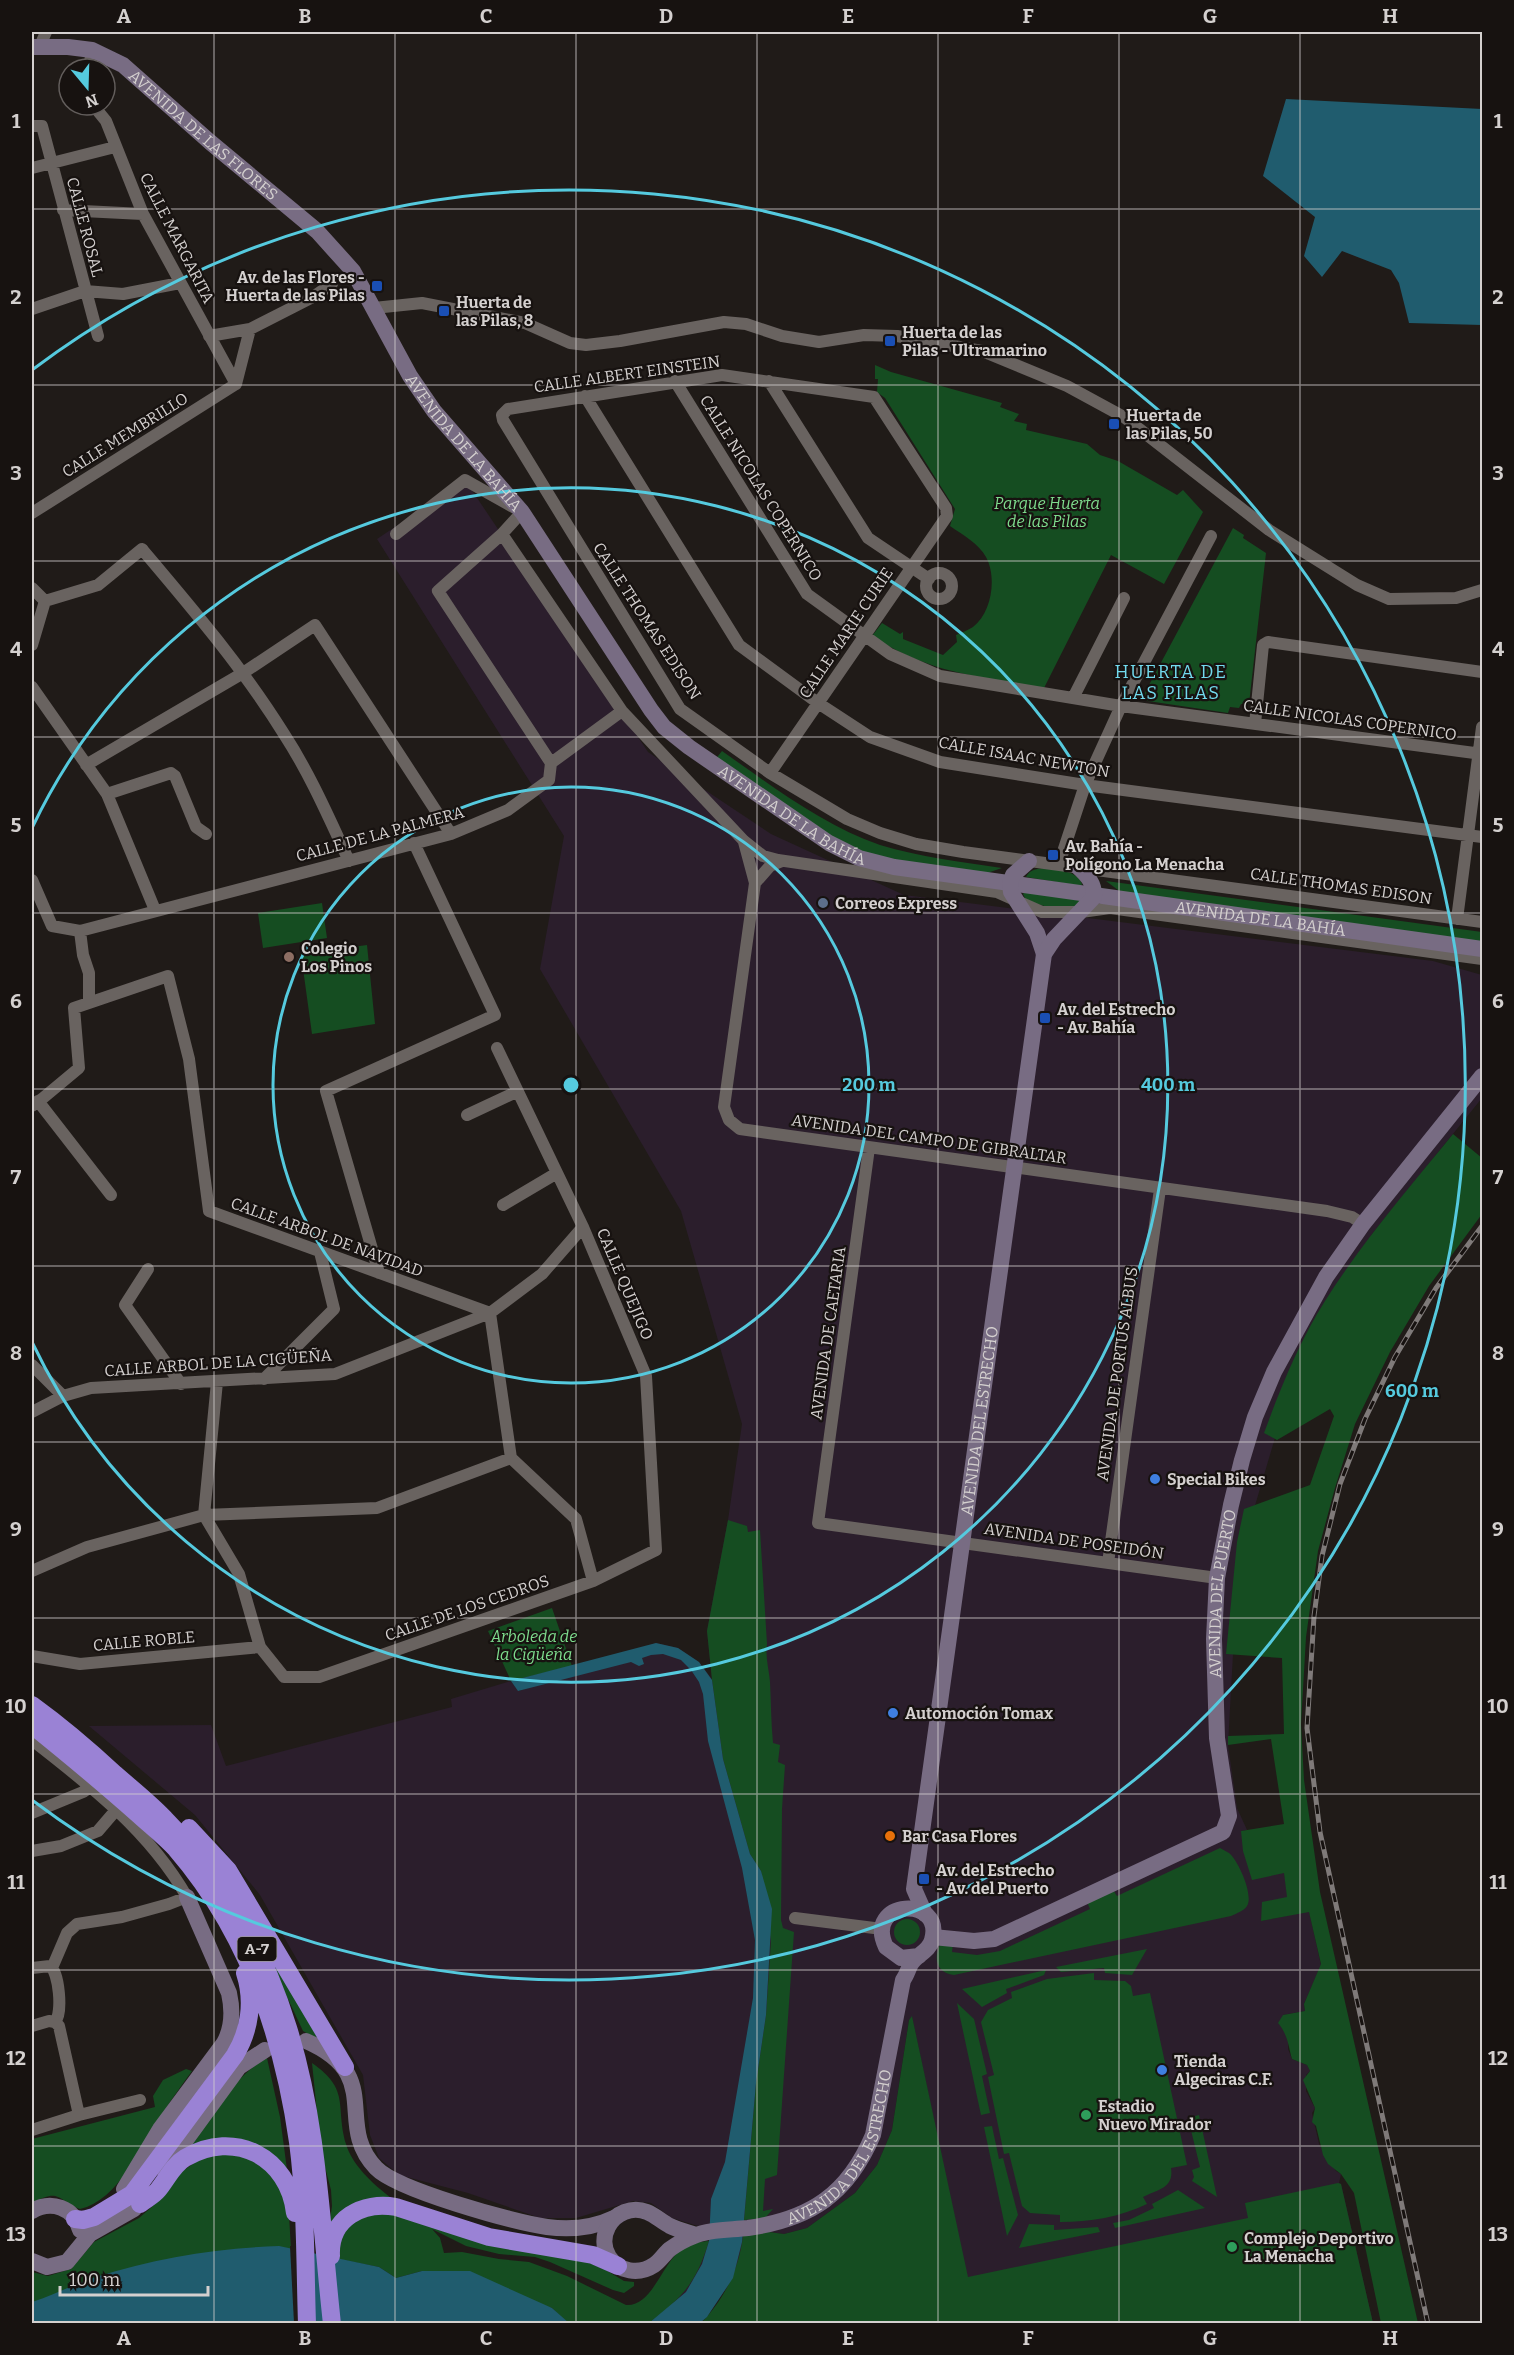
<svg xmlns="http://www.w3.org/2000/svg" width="1514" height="2355" font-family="Bitter,serif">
  <rect width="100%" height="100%" fill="#201b18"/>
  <path fill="#2b1e2c" d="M465,480L648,752L771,834L904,895L1433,961L1482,975V1098L1372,1234L1293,1377L1238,1563L1228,1745L1237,1808L1247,1830L1241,1831L1284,1872L1288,1897L1263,1910L1261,1921L1309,1911L1321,1965L1304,2004L1305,2011L1283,2015L1288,2034V2049L1292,2059L1307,2065L1310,2071L1306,2075V2091L1315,2108L1312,2113L1319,2144L1336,2171L1341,2174L1339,2183L1341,2184L1373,2323L967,2277L912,2017L909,2020L892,2130L877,2165L855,2193L807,2228L784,2234L769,2232L700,2323H649L675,2302L709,2241V2224L698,2226L672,2218L651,2203L633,2201L576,2218H540L468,2193L399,2175L379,2158L370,2135L363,2075L260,1895L195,1815L89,1726L211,1725L226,1766L452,1707L451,1699L511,1681L519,1691L656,1643L678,1648L699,1662L712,1679L707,1631L728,1520L742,1424L681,1211L540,969L564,836L377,539Z"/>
  <path fill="#154d21" d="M875,365L891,372L1002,403L1000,407L1019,414L1014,421L1027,424L1026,430L1087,444L1100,455L1118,461L1177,495L1183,490L1203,512L1164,584L1111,555L1044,688C980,677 928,673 872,636L882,623L900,634L903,632V639L943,655L957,642L956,635C961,633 968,630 973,627C992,613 997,577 986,557C979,544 963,535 950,526L955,509L885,398L877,392L878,379H875Z
    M1233,528L1244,535L1243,538L1266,553L1249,704H1241L1239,708L1230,707L1228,713L1141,700Z
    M722,751C772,786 822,825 880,845C920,857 961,862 1002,868L987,873L893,862L852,851L714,761Z
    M1053,868C1064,870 1079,874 1082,884L1081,886L1026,877C1031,867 1043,868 1053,868Z
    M1106,881L1482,932V943L1122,893Z
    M1026,890L1081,899L1078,905C1059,911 1045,907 1026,900L1023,894Z
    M322,903L327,938L263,948L258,913Z
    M367,945L375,1024L312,1034L301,954Z
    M1453,1134L1482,1158V1214L1429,1286L1390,1352L1355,1424L1335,1488L1318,1551L1306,1637L1301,1724L1304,1780L1320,1892L1418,2323H1381L1354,2193L1341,2174L1328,2164L1323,2155L1316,2126L1312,2122L1315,2108L1303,2080L1310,2071L1307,2065L1292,2059C1288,2045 1288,2035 1278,2023L1283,2015L1305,2011L1304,2004L1321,1964L1309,1912L1261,1921L1262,1902L1287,1897L1284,1873L1252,1880L1243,1851L1241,1831L1284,1824L1271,1739L1228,1745V1736L1284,1734L1282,1658L1226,1654L1237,1542L1244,1509L1310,1485L1334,1416L1330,1409L1277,1440L1264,1433C1281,1387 1299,1342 1325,1301C1363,1241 1409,1188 1453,1134Z
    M728,1520L747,1526L748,1532L760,1530L767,1644C765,1657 769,1669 770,1682C771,1702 771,1722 773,1743L780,1745L778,1762L785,1765L782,1809L781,1920L783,1928L794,1932L777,2175L765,2179L763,2211L773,2209L765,2218L744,2220L756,2083L766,2015L771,1941L761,1871L750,1854L723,1759L712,1680L707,1631Z
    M552,1608L572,1666L511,1681L488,1631Z
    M1220,1848C1223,1850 1226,1851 1229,1853C1238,1860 1254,1895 1247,1906C1244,1911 1237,1913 1231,1916L954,1975C937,1973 933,1959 940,1945L953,1944L952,1952L977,1955L1000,1951L1090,1909L1087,1902L1113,1890L1117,1896Z
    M894 1932a13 13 0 1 1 26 0a13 13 0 1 1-26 0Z
    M257,1933L324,2043L303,2031Z
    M1147,1949L1132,1975L1105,1973L1104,1968L1061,1972L1056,1967Z
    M1046,1970L1044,1975L1009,1988L1006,1989L1007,1993L982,2007L962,1989Z
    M1094,1973V1980L1125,1981L1131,1986L1133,1996L1150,1993L1187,2165L1171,2168C1174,2188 1159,2189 1143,2197L1147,2204C1120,2217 1090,2222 1060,2222V2215L1030,2213L1022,2206L1009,2153L1004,2154L988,2077L994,2075L981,2022L988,2010L1012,1998L1011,1992L1047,1979Z
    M957,2003L974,2019L987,2074L982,2076L990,2113L981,2115Z
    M912,2016L968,2277L1248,2218L1245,2203L1338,2183L1341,2184L1373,2323L700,2324C724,2300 739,2269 743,2236L769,2232L784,2234L807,2228L855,2193L877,2165L892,2130L909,2020Z
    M267,2058L280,2117L288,2177L273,2157L187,2150C210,2118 232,2077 267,2058Z
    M312,2063C351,2090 335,2106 346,2144C352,2165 373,2184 390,2197C359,2199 351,2206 329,2227L332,2206L331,2190L321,2152Z
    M186,2069L192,2071C182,2085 172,2098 163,2113C143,2144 118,2201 80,2209C56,2199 60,2188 32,2203V2139L155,2107L153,2096L163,2080Z
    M1199,2115L1217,2197L1192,2181L1194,2177L1192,2170L1200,2167L1188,2118Z
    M992,2126L999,2159L1003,2158L1018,2215L1007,2236L984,2127Z
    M237,2152L275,2173L289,2215L291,2249L285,2248L32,2323V2272L48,2276L71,2269L94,2242L139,2218L154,2205L173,2178L204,2156Z
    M1178,2190L1205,2208L1115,2228L1113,2223L1129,2220L1154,2208L1152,2204Z
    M377,2210L577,2258L604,2269L624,2281L634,2282V2286L624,2293L613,2290L550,2262L535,2257L499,2254L466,2246L432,2229L440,2238L444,2253L462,2252L499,2259L529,2262L567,2276L626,2305C653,2307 662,2261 685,2246C691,2242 701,2242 709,2241C696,2283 683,2297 649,2323L569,2324L552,2308L422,2271L396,2278L379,2267L338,2259L343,2229Z
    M1029,2224L1054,2225V2230L1098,2227L1100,2232L1019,2248Z"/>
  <path fill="#205c6e" d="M1286,99L1482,109V325L1409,323L1399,283L1391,270L1342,251L1322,277L1304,256L1315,217L1263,176Z
    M656,1643L678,1648L699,1662L712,1680L723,1759L750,1854L761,1871L772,1909L766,2015L756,2083L742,2242L733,2278L707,2317L700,2323H649L686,2292L702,2264L709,2241L711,2199L725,2162L753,1998L755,1940L742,1868L708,1741L703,1694L699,1682L691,1670L681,1660L663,1654L651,1655L642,1658L644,1664L639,1666L631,1662L518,1691L511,1681Z
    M279,2246L379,2267L396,2278L422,2271H470L552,2308L569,2323L32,2324V2302C54,2295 74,2284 96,2277C155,2258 218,2248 279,2246Z"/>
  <path fill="#201b18" d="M290,2246L313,2250L315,2323H294Z"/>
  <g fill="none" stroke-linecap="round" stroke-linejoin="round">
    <path stroke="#696360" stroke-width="12" d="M40,46L46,32
      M89,69L92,50
      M93,105L106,121L143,214L236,384
      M32,126H42L98,336
      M32,168L115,147
      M63,210L143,214
      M374,308L422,303L525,323L570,343L586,345L620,341L724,322L746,324L782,336L819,342L864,335L897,336L982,351L1067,386L1124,417L1269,530L1357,585L1389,599L1456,598L1482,590
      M32,309L85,291L123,294L180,283
      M209,336L250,329L313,297L332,284
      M675,381L807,594L890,654L940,676L1121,706L1482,754
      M769,381L868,538L929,579
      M236,384L250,329
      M585,396L739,645L818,703L870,737L940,762L1085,785L1482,837
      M32,513L236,384
      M396,534L465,480L522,512L502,534L438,591L551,763
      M926 586a13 13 0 1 1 26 0a13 13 0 1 1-26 0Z
      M32,588L45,601L32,645
      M45,601L98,585L142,549C192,608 243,668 284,734C310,774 329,818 349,861
      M32,687L107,794L155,910
      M1073,698L1124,598
      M622,711L744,841L763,856L778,860L997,892L1042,912H1081L1110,908L1482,959
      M1255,724L1263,645L1268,642L1482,672
      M86,765L243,673L315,625L451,834
      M770,773L947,516L946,508L874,397L722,375L508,409L502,415L503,420L680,709L770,773L847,819L880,833L916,844L963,852L1482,922
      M107,794L171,773L175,776L196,827L206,834
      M744,842L755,883L724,1107L729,1120L740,1129L1327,1211L1352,1217L1363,1224
      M1059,864L1085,785L1121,706L1211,536
      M32,880L52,926L80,931L451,834L508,810L549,780L551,763L622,711L502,534
      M755,883L770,866L782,861
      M1457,919L1482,727
      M80,931L83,955L89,973V1002
      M38,1101L111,1195
      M32,1106L43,1098L79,1068L74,1008L168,976L189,1059L209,1211L490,1313
      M467,1115L516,1092
      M869,1148L818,1523L1217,1578
      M503,1205L557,1173
      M148,1269L125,1305L181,1384
      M379,1273L326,1091L495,1015L414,843
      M490,1313L511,1458L576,1519L593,1581
      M32,1365L63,1396
      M264,1379L334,1309L320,1252
      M32,1412L63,1396L91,1388L335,1374L490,1313L542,1274L583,1227
      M204,1515L239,1574L260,1647L284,1677H319L593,1581L656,1550L646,1376L583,1227L497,1048
      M204,1515L217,1382
      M1108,1563L1160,1189
      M32,1571L87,1547L204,1515L377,1508L511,1458
      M32,1656L80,1664L260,1647
      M32,1740C90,1785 150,1832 187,1897L169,1904L122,1917L77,1924L67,1933L52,1968
      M32,1813L83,1792L90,1787
      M32,1851L61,1846L98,1831L116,1810
      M795,1918L882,1929
      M32,1968L50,1966C59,1972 63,2013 55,2022L59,2026L79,2115L140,2100
      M32,2026L49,2021L55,2022
      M32,2130L79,2115"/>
    <g stroke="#786c83" stroke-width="16">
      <path id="s1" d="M32,47H68L92,50L123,65L210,142L317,231L353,271L410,376L434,411L522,512L651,710L664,727L689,747L829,843L859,858L894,867L1482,949"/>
      <path d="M1029,861L1013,875L1010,883L1011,892L1037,933L1044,954"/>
      <path id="s2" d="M925,1914L914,1889L1044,954L1054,939L1094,897C1095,884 1087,875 1078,867"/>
      <path id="s3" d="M933,1937L974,1941L994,1939L1223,1832L1229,1816L1217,1738L1214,1639L1217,1578L1231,1505L1242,1460L1255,1417L1274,1372L1326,1277L1363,1224L1482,1076"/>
      <path d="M306,2041C386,2076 333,2123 376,2168C397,2190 513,2222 547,2227C570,2230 593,2228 614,2218"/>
      <path d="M164,2170L239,2067L265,2050"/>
      <path d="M124,2189L160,2129L224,2043C233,2027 233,2011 229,1993L187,1897"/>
      <path d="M32,2211C51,2200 74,2207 80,2230"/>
      <path id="s4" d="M696,2235C687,2232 678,2230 670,2226C662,2222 655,2215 647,2212C632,2206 615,2213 608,2227C603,2236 603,2248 609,2257C619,2272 639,2275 654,2265C660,2261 664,2254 670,2249C677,2244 686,2239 694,2236C709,2229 731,2230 748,2228C811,2219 848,2194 873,2135L903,1980C907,1975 908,1969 911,1964C917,1954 929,1952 932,1940C945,1895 863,1899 886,1947L901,1958L919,1956"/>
      <path d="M32,2261L47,2267L67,2262L90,2234L134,2209L147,2193"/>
    </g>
    <path stroke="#9a82d5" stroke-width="18" d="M32,1705C61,1726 88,1749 115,1774C132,1789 150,1803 165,1819C223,1878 264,1950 288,2028C318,2123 321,2225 332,2324
      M32,1725C68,1754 104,1784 139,1815C151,1826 165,1837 176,1849C247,1931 283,2036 298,2142C306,2202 305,2263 307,2324
      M189,1828L228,1870L345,2067
      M140,2204C146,2199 153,2196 158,2190C167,2179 173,2165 185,2158C235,2128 289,2158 295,2213
      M75,2219L83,2220L94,2217L132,2194L235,2055C250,2030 254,2001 245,1973
      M331,2256C329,2218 363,2201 396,2207L489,2237L593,2255L618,2266"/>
    <defs>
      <path id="rail" d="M1428,2324L1320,1832L1307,1728L1314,1616L1322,1556L1340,1484L1365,1419L1395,1357L1436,1288L1482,1226"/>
    </defs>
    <use href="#rail" stroke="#7f7a79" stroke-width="5"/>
    <use href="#rail" stroke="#171210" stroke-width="3" stroke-dasharray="9" stroke-linecap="butt"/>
  </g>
  <path fill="none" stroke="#d4d0cf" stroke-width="1.5" stroke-opacity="0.55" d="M214,32V2324M395,32V2324M576,32V2324M757,32V2324M938,32V2324M1119,32V2324M1300,32V2324M32,209H1482M32,385H1482M32,561H1482M32,737H1482M32,913H1482M32,1089H1482M32,1266H1482M32,1442H1482M32,1618H1482M32,1794H1482M32,1970H1482M32,2146H1482"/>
  <g fill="none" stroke="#55cade" stroke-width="3">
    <circle cx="571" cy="1085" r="298"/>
    <path d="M32 828A597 597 0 1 1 32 1342"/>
    <path d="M32 370A895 895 0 1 1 32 1800"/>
  </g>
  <g fill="#1a4fb4" stroke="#171210" stroke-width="2">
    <rect x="371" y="280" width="12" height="12" rx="3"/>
    <rect x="438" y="305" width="12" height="12" rx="3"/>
    <rect x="884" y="335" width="12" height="12" rx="3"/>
    <rect x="1108" y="418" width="12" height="12" rx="3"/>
    <rect x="1047" y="849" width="12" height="12" rx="3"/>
    <rect x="1039" y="1012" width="12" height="12" rx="3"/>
    <rect x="918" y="1873" width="12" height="12" rx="3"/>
  </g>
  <circle fill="#5c6f8a" stroke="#171210" stroke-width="2" cx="823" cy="903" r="6"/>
  <circle fill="#8d6e63" stroke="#171210" stroke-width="2" cx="289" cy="957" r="6"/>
  <g fill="#3f7fe0" stroke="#171210" stroke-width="2">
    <circle cx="1155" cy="1479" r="6"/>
    <circle cx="893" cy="1713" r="6"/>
    <circle cx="1162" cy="2070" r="6"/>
  </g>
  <circle fill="#e8710a" stroke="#171210" stroke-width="2" cx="890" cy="1836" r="6"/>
  <g fill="#2e9e5b" stroke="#171210" stroke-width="2">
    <circle cx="1086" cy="2115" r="6"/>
    <circle cx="1232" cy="2247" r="6"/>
  </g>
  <g text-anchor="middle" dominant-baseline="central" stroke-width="4.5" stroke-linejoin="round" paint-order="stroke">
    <rect fill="#171210" stroke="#9b9796" stroke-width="1.5" x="237.5" y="1937" width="39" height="24" rx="4.5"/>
    <g font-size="15" font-weight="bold" fill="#d4d0cf">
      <text x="257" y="1949">A-7</text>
    </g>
    <g font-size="16" fill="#d4d0cf" stroke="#171210">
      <text stroke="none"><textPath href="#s1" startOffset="201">AVENIDA DE LAS FLORES</textPath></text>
      <text transform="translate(85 227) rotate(75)">CALLE ROSAL</text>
      <text transform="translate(177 238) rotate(63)">CALLE MARGARITA</text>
      <text transform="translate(627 374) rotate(-8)">CALLE ALBERT EINSTEIN</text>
      <text transform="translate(125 435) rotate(-32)">CALLE MEMBRILLO</text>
      <text stroke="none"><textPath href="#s1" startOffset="609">AVENIDA DE LA BAHÍA</textPath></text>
      <text transform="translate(761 488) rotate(58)">CALLE NICOLAS COPERNICO</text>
      <text transform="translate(647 621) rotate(57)">CALLE THOMAS EDISON</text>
      <text transform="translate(846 633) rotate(-56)">CALLE MARIE CURIE</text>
      <text transform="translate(1350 720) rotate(8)">CALLE NICOLAS COPERNICO</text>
      <text transform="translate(1024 757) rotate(10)">CALLE ISAAC NEWTON</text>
      <text stroke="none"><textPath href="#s1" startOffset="1113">AVENIDA DE LA BAHÍA</textPath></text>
      <text transform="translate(380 834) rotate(-15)">CALLE DE LA PALMERA</text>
      <text transform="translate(1341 886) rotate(8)">CALLE THOMAS EDISON</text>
      <text stroke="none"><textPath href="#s1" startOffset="1599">AVENIDA DE LA BAHÍA</textPath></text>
      <text transform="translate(929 1139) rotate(8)">AVENIDA DEL CAMPO DE GIBRALTAR</text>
      <text transform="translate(327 1237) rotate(20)">CALLE ARBOL DE NAVIDAD</text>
      <text transform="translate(625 1284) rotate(67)">CALLE QUEJIGO</text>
      <text transform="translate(828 1333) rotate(-82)">AVENIDA DE CAETARIA</text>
      <text transform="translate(218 1363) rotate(-4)">CALLE ARBOL DE LA CIGÜEÑA</text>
      <text transform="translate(1117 1374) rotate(-82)">AVENIDA DE PORTUS ALBUS</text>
      <text stroke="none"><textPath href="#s2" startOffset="500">AVENIDA DEL ESTRECHO</textPath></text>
      <text transform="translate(1074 1541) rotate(8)">AVENIDA DE POSEIDÓN</text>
      <text stroke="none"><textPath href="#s3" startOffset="555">AVENIDA DEL PUERTO</textPath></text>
      <text transform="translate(467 1608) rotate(-19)">CALLE DE LOS CEDROS</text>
      <text transform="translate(144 1641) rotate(-5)">CALLE ROBLE</text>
      <text stroke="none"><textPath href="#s4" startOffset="423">AVENIDA DEL ESTRECHO</textPath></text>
    </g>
    <g font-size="16" font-weight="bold" fill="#d4d0cf" stroke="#171210" text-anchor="start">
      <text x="365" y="277" text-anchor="end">Av. de las Flores -<tspan x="365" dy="18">Huerta de las Pilas</tspan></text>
      <text x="456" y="302">Huerta de<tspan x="456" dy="18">las Pilas, 8</tspan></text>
      <text x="902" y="332">Huerta de las<tspan x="902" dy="18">Pilas - Ultramarino</tspan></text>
      <text x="1126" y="415">Huerta de<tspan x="1126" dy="18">las Pilas, 50</tspan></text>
      <text x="1065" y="846">Av. Bahía -<tspan x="1065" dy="18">Polígono La Menacha</tspan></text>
      <text x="835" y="903">Correos Express</text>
      <text x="301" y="948">Colegio<tspan x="301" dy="18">Los Pinos</tspan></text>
      <text x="1057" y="1009">Av. del Estrecho<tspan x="1057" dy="18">- Av. Bahía</tspan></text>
      <text x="1167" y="1479">Special Bikes</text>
      <text x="905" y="1713">Automoción Tomax</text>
      <text x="902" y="1836">Bar Casa Flores</text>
      <text x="936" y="1870">Av. del Estrecho<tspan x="936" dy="18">- Av. del Puerto</tspan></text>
      <text x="1174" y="2061">Tienda<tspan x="1174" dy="18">Algeciras C.F.</tspan></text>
      <text x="1098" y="2106">Estadio<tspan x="1098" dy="18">Nuevo Mirador</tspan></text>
      <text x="1244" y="2238">Complejo Deportivo<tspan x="1244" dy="18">La Menacha</tspan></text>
    </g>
    <g font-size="16" font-style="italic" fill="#7edc8d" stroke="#171210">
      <text x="1047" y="503">Parque Huerta<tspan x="1047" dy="18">de las Pilas</tspan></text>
      <text x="534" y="1636">Arboleda de<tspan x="534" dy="18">la Cigüeña</tspan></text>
    </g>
    <g font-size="18" letter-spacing="1.5" fill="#72daed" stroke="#171210">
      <text x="1171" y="672">HUERTA DE<tspan x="1171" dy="21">LAS PILAS</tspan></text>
    </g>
  </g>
  <circle cx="571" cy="1085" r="9" fill="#55cade" stroke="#171210" stroke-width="3"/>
  <g font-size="18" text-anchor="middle" font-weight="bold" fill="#55cade" stroke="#171210" stroke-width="4.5" stroke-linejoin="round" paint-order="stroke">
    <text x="869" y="1091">200 m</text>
    <text x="1168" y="1091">400 m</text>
    <text x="1412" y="1397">600 m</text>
  </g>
  <rect width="1514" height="2355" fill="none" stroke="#171210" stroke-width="66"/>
  <g transform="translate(87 87) rotate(161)"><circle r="28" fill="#171210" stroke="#635e5c" stroke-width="1.5"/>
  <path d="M0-4.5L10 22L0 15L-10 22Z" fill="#55cade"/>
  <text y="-9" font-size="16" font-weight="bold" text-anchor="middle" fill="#d4d0cf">N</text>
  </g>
  <path d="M60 2286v9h148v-9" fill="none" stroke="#d4d0cf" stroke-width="3"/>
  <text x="69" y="2286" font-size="18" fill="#d4d0cf" stroke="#171210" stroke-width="4.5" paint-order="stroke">100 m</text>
  <rect x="33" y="33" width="1448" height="2289" fill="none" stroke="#d4d0cf" stroke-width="2"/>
  <g font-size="20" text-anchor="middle" font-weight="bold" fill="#d4d0cf">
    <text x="124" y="23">A</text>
    <text x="305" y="23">B</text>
    <text x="486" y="23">C</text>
    <text x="666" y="23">D</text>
    <text x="848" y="23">E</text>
    <text x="1028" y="23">F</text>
    <text x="1210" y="23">G</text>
    <text x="1390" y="23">H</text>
    <text x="16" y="128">1</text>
    <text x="1498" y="128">1</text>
    <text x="16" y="304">2</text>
    <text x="1498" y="304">2</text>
    <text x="16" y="480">3</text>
    <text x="1498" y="480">3</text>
    <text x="16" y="656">4</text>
    <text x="1498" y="656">4</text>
    <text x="16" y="832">5</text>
    <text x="1498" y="832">5</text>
    <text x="16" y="1008">6</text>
    <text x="1498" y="1008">6</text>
    <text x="16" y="1184">7</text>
    <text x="1498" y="1184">7</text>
    <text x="16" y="1360">8</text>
    <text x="1498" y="1360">8</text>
    <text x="16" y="1536">9</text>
    <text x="1498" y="1536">9</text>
    <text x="16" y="1713">10</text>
    <text x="1498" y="1713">10</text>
    <text x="16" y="1889">11</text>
    <text x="1498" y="1889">11</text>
    <text x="16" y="2065">12</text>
    <text x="1498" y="2065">12</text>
    <text x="16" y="2241">13</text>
    <text x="1498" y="2241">13</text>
    <text x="124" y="2345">A</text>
    <text x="305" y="2345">B</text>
    <text x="486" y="2345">C</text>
    <text x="666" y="2345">D</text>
    <text x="848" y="2345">E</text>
    <text x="1028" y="2345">F</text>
    <text x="1210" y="2345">G</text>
    <text x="1390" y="2345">H</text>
  </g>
</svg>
